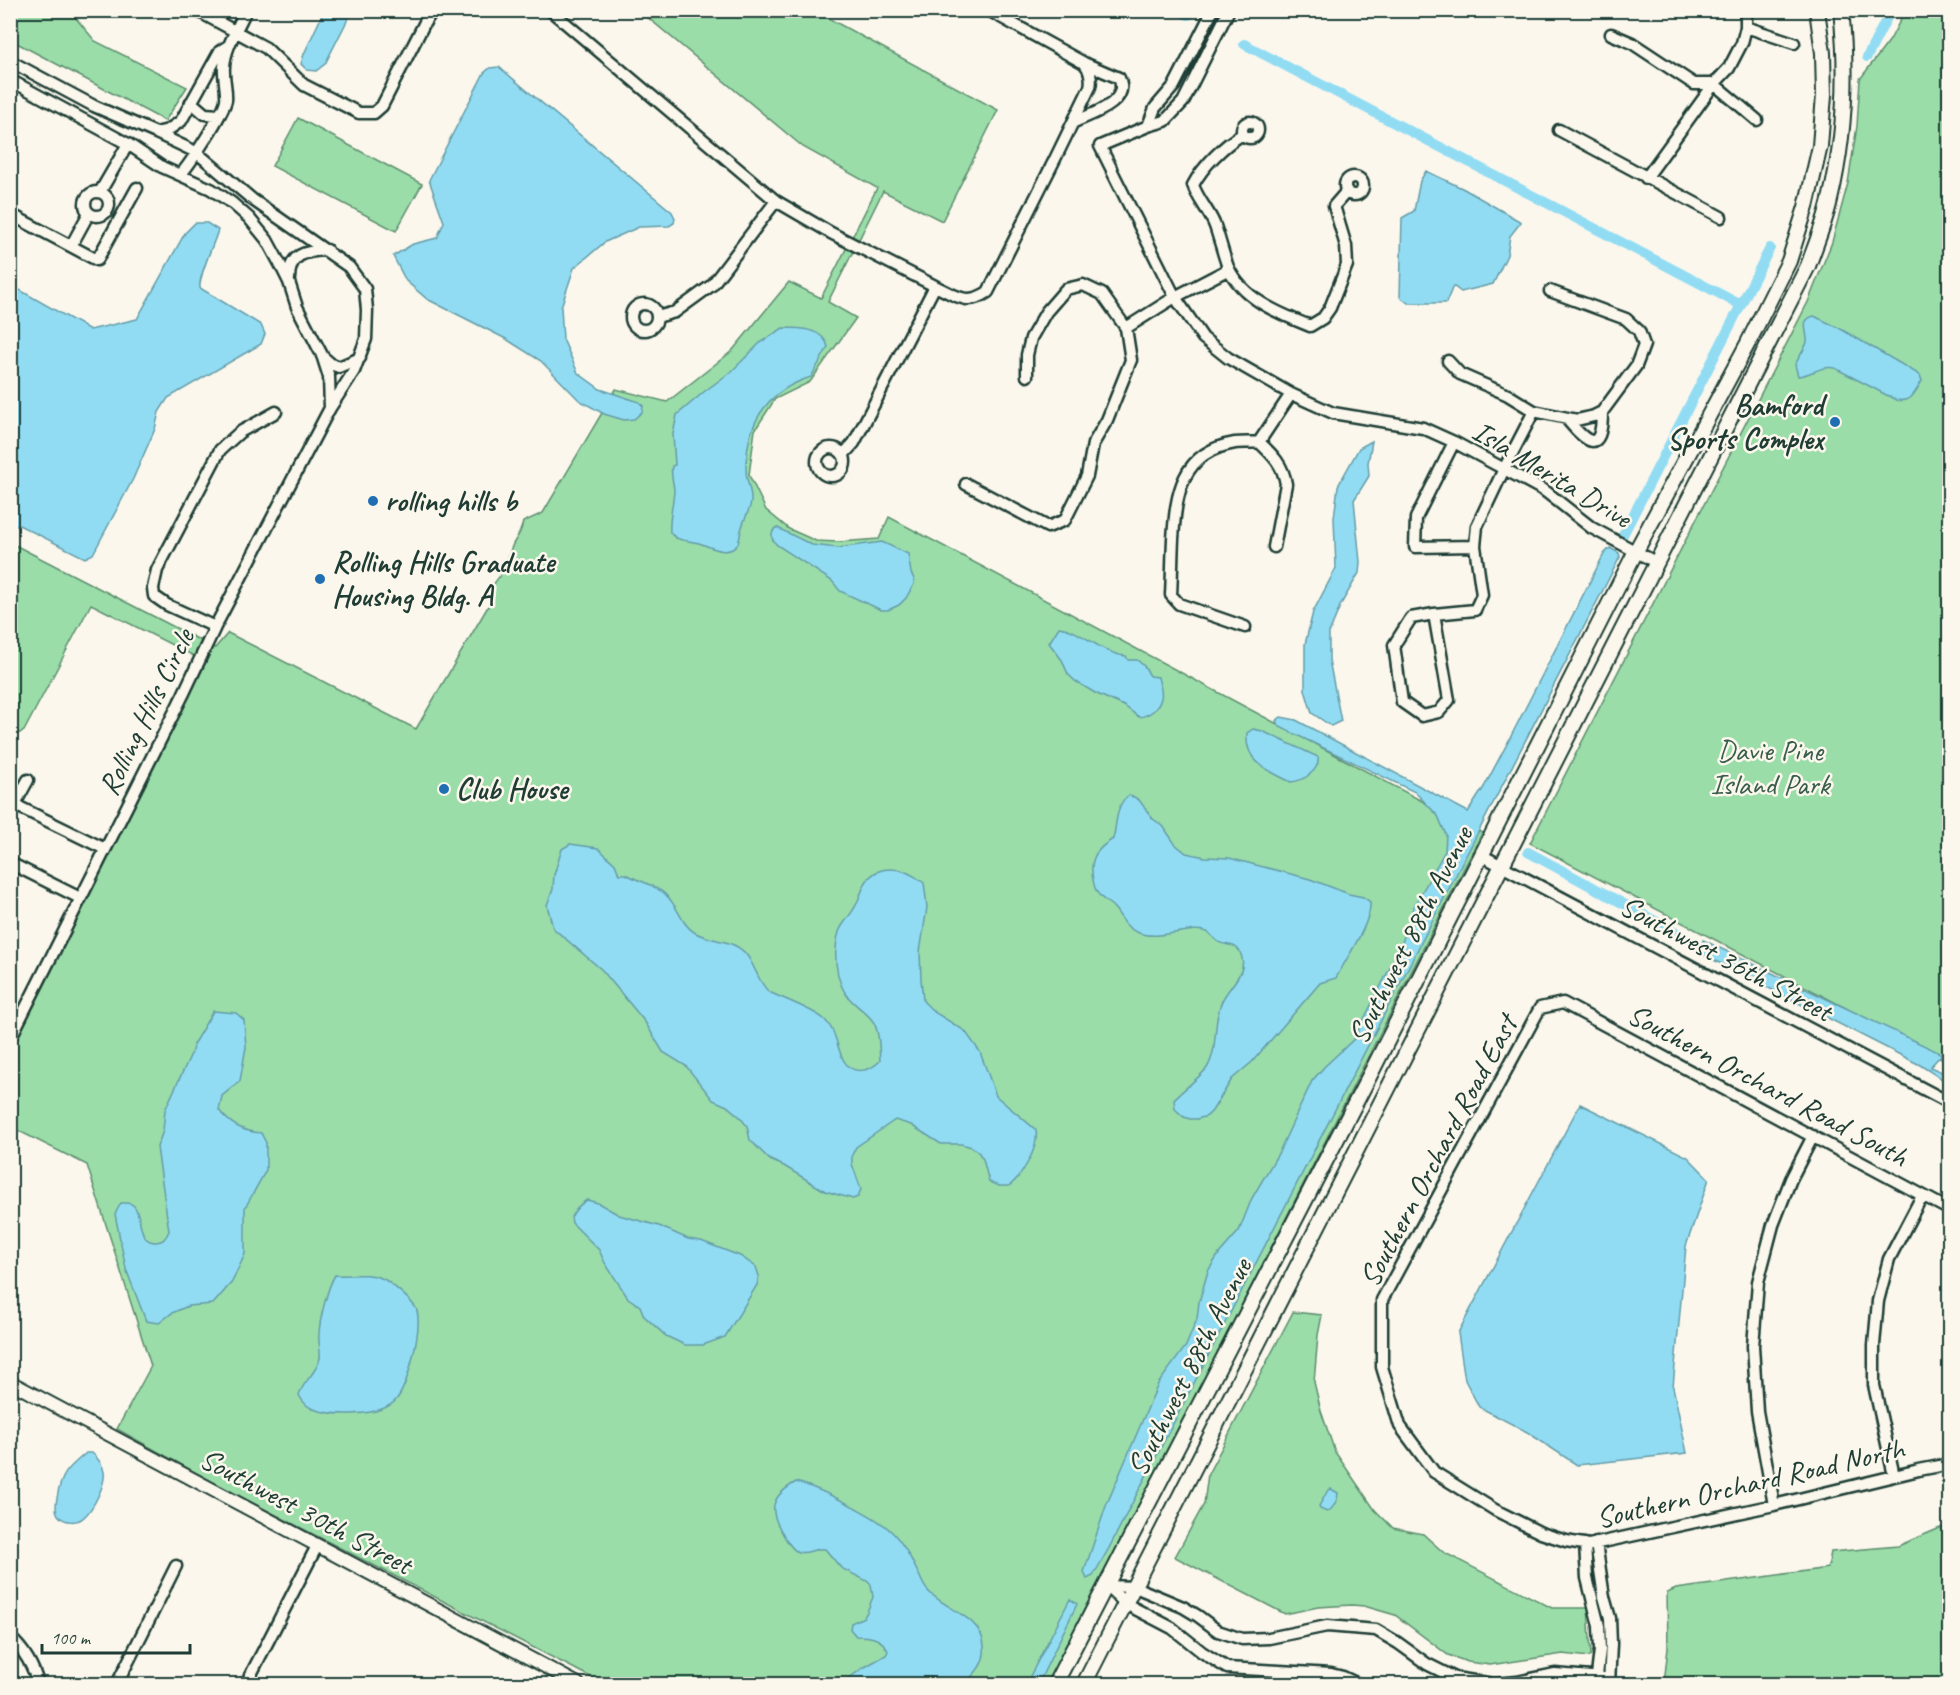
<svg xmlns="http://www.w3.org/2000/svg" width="1960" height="1695" font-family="Caveat,sans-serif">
  <rect width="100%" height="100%" fill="#fbf7ec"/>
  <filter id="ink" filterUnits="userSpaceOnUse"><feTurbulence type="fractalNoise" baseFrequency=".0167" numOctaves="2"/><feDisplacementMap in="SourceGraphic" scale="12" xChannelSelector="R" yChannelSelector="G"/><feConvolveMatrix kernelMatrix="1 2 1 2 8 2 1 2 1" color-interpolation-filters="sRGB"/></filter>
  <g filter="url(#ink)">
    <path fill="#9adda8" stroke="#5c8d6e" stroke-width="1.5" d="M10,11H70L95,41L187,87L165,121L11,40Z
      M640,11H815L998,110L942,221L883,191L828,302L856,318L810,382L775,399L755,430L749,475L766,510L789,529L816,541L839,542L879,539L889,517L1482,833L1049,1684H604L216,1484L117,1429L151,1366L87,1165L11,1127L10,1053L206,662L91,604L24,731L11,737V543L215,648L228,633L416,729L493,598C492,579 495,585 502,572C507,563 509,553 513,544C518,536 521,532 523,522L543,513L616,389L667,402L732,351L789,282L821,298L877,188L803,147Z
      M1905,11H1949V1062L1530,843L1808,302L1832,242L1848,183L1857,126L1860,79L1890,40Z
      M298,118L422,184L396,231L272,166Z
      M1293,1312L1322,1315L1318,1335L1314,1382L1321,1411L1335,1452L1375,1510L1393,1528L1423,1534L1443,1552L1552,1608H1588L1591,1655L1589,1657L1563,1654L1490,1665L1468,1662L1448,1655L1395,1615L1364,1606L1352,1605L1318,1607L1285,1614L1175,1557L1204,1504L1208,1474Z
      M1949,1526V1684H1664L1668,1647L1667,1593L1676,1589L1828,1568L1831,1552L1898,1546L1940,1528Z"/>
    <path fill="#92dcf3" stroke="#649ca7" stroke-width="1.5" d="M324,11H352L325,64L316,71L307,70L301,64L304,54Z
      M499,67L672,212L675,218L674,223L669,226L639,227L605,242L574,268L561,307L563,339L578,373L600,389L639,402L643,406L642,412L634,419L624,420L604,414L579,400L541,361L506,339L427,299L406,281L393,256L413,244L437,238L444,222L429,180L484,73L490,68Z
      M1426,171L1464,189L1521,222L1510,236L1507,255L1493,284L1461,292L1453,286L1446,303H1408L1400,297L1402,218L1414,211L1420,181Z
      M195,223H207L218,230C214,244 198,277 200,288L261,325L265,334L261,344L168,398L159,412L155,429L133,479L93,554L85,558L19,525L11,527V285L90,330L137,319L185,233Z
      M1814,316L1839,328L1920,375L1922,381C1914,393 1912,403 1896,400L1835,368C1821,365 1812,375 1798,376L1795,365C1798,358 1805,349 1807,342C1808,331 1799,320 1814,316Z
      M783,328C799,328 823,328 828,347L811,377C766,391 746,423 746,470C746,481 752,491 751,502C750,510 744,519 742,527C740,532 740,541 737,545C728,557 710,547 699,543C689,540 676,542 670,532C669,518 673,505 674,491C674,483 670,475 672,466L675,465L673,434L677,415L705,391L732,371L761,342Z
      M1372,441L1368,463L1369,476L1354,500L1360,562L1359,573L1341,604L1329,633V660L1341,721L1331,726L1312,713L1305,690V644L1313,612L1336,568L1334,518L1338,486L1359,448Z
      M775,528H778L812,545L838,548L882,542L908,554L911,573L914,579V584L906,598L899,605L888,610H881L840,591L832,581L777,545C771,539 770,535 775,528Z
      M1610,548L1619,553L1620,557L1109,1548L1093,1576L1087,1579L1084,1572L1106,1506L1158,1384L1186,1346L1197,1319L1199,1302L1208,1271L1219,1254L1239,1231L1252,1198L1279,1152L1312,1081L1324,1067L1354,1039L1401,946L1413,908L1445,851L1446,835L1438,816L1415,792L1280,727L1276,721L1281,717L1296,720L1468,812L1484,787L1508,742L1604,554Z
      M11,598L13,601L19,622L11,640Z
      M1059,627C1082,630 1101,654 1126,656L1128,660H1137L1144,666L1150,676L1158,677C1159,683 1163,692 1161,698C1159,709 1148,716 1139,717L1124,706L1095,693L1075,681L1068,674L1062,660L1049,643Z
      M1253,729L1262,731L1318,757C1320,770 1304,781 1291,782C1269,771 1244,762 1247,733Z
      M1128,796L1134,797L1139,800L1153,819L1163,826L1175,844L1186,853L1205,857L1229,858L1310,879L1349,894L1363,897L1370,902C1372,922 1346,959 1336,978L1320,983L1252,1062L1232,1079L1212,1111L1207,1116L1197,1119H1190L1184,1117L1175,1109L1174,1099C1182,1091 1202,1075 1207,1068C1219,1048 1212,1022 1222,1001C1229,985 1250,972 1240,952C1235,942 1225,947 1217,941C1213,938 1211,934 1207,932C1193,925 1159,941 1139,933C1124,928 1123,918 1114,908C1110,903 1104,901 1100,896C1096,892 1094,886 1093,880C1089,859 1096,849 1113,839C1117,826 1115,805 1128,796Z
      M570,844L598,848L615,864L619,874H626C638,881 656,885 666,895C678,906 681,924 694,932C710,942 731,938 745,953C755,964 757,981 769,992C784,999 812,1009 824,1019C837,1031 836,1047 844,1061C853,1076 870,1071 880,1061C879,1049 880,1030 872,1020C866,1012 856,1006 849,998C835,982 833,952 839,932C842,923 852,914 856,905C863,891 864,875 882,870C898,866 912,873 924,883L927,907L920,952L921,979L923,1001L934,1012L965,1031L980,1052L996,1096L1036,1130C1039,1148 1022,1176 1009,1186H999L989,1182L983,1159L979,1153L972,1147L961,1144H941L911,1125L895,1120L856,1147L852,1155V1164L861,1189L858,1197L853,1199L825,1191L784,1166L770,1160L750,1140L747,1126L740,1117L727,1106L713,1100L686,1066L663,1052L645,1022L602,970L553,928L547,905L553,889L554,875L562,849Z
      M1703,940L1942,1054L1930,1067L1949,1075V1078L1945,1081L1920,1065L1700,953Z
      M213,1011L236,1013L244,1020L246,1047L240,1081L222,1096L219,1110C230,1125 243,1132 261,1133L266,1143V1170L245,1208V1254L232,1282L213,1304L188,1306L172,1313L159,1323L146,1321L126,1269L115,1214L121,1203C126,1203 131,1202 134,1206C143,1217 137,1241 155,1242C163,1242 166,1238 169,1231L157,1147L163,1131L165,1110L191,1054L194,1043Z
      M1580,1104L1688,1157L1709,1179L1686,1246L1673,1387L1687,1453L1577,1465L1527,1432L1479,1407L1465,1380L1458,1333Z
      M587,1200L598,1203L619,1215L659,1226L688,1239L701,1241L740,1256L756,1267L759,1276L757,1285L725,1337L703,1345H685L666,1336L644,1316L640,1306L628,1298L605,1263L599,1250L572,1223L571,1217C575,1210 579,1204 587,1200Z
      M335,1275C350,1276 367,1272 381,1278C388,1280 416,1304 417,1311C422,1329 408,1386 396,1400C381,1417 331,1417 311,1408C305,1405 302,1401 299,1395C303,1381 317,1373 320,1358C321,1351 318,1342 319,1335C319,1321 328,1286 335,1275Z
      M86,1453H92C97,1457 103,1465 104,1472C106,1484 93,1509 84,1517C78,1523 65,1523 59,1516C55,1512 56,1503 57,1498C61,1474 68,1468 86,1453Z
      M796,1482C819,1488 877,1516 893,1533C903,1543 911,1558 917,1571C921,1578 923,1586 928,1591C946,1610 982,1617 984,1646C986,1663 975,1674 964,1684H841L863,1668L886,1655L888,1651C882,1637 869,1636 856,1636L850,1629L851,1623L864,1617L867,1612L873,1597L871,1585L867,1581L841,1568L825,1549C816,1547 807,1555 798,1552C791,1549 787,1541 783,1534C768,1510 770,1497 796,1482Z
      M1331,1489L1338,1493C1338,1500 1333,1509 1327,1512L1320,1509L1319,1506L1328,1490Z
      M1070,1599L1077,1604L1038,1684H1026Z"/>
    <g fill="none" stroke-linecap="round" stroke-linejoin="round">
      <path stroke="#92dcf3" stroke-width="10" d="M1180,10L1188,15
        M1244,44L1741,305
        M1867,57L1891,10
        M1623,535L1770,248
        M1528,852L1681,935"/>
      <defs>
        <path id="minor" d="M196,10L266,48L304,85L359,113H374L382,106L425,22L433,10
          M550,10L776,201L831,233L935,286
          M988,10L1084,63L1119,78C1131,103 1091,114 1074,122
          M1746,27L1794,43
          M1611,34L1632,43L1694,84H1714L1757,120
          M10,61L94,106L156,133L196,152L253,200L349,267L365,289L367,310L366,339L354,371L330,408L215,627L183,695L10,1039
          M10,80L128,144L162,167L211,189L232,203L249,218L267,240L280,264L289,282L297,307L322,355L329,377L330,408
          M191,102L205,114L219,115
          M1242 130a8 8 0 1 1 16 0a8 8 0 1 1-16 0Z
          M1148,126L1155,108L1174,86L1213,10
          M1559,130L1721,217
          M156,133L168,130L181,121L220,51L228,46
          M1243,134C1224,145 1203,166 1193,185C1198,200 1210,212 1215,226C1220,240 1223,254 1228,267C1242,299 1280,314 1310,326L1323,318L1330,308L1347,265L1346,246L1334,206L1347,191
          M1111,168L1100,146L1148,126L1165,121L1183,102L1229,10
          M1112,171L1175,297L1203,338L1228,358L1291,394L1333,413L1423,428L1454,442L1545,491L1592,528L1657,563
          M180,175C189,166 224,112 226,100C227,89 223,78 224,67C225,47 238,28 246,10
          M1345 186a9 9 0 1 1 18 0a9 9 0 1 1-18 0Z
          M1646,178L1714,84L1729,68L1742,43L1746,27V10
          M100,192L128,144
          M85 204a12 12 0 1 1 24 0a12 12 0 1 1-24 0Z
          M10,214L97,260L137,188
          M71,246L89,213
          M289,279C289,254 305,251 327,250
          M631 317a13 13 0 1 1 26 0a13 13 0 1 1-26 0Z
          M657,317L675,312L712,285L776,201
          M1126,328L1175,297L1229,269
          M322,356L331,364L339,367L360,358
          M1448,361L1460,374L1508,395L1534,411L1577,420L1594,416L1602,412L1636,366L1644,345L1639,331L1626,319L1550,291
          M1566,418C1586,443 1602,456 1602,412
          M1259,442C1273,455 1283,465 1286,484L1274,547
          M1259,442L1291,394
          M1454,442L1416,518L1415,547L1475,546
          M817 462a14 14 0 1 1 28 0a14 14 0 1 1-28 0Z
          M843,455L854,443L935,286C956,296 967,306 988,292L1056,157L1090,87C1092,79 1090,69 1084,63
          M966,484L1048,527L1065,520L1087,476L1093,444L1107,420L1131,360L1126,328L1102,294L1083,285L1066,289L1046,312L1031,338L1027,355V376
          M1434,614L1449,700L1439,712L1422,716L1402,702L1394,645L1411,618Z
          M1434,614L1475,610L1482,595L1475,546L1477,526L1504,469L1534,411
          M215,627L167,605L154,596L153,588L157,570L220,450L240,432L276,412
          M1245,627L1179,604L1171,595C1172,577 1172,558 1173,539C1176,494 1181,452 1235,443C1243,442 1251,443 1259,442
          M15,805L105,849
          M10,813L28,780
          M1481,855L1950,1103
          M10,863L80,898
          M1950,1210L1563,1003L1540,1008L1382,1300V1367L1400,1426L1434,1472L1495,1510L1541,1533L1566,1541L1589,1545L1774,1505L1919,1470L1950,1464
          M1894,1476L1874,1385V1345L1878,1301L1889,1259L1922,1196
          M1774,1505L1757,1411L1753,1346L1758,1282L1773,1225L1791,1179L1813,1136
          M1596,1543L1604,1597L1610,1618L1611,1644L1609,1684
          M1585,1544L1587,1578L1599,1626L1600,1650L1596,1684
          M1107,1586L1135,1587L1183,1607L1198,1616L1218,1631L1242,1639L1269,1638L1327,1626L1376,1630L1398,1643L1427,1664L1455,1678L1493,1684
          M1107,1586L1126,1604L1172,1628L1202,1652L1227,1668L1331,1674L1343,1677L1358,1684
          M10,1638C24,1649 34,1668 38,1684
          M117,1684L176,1566
          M246,1684L317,1546
          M1496,1684L1517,1682L1555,1674L1603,1678"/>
        <path id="tertiary" d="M10,1382L578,1684"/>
        <path id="secondary" d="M1055,1684L1374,1067L1636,551L1748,343L1789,261L1806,207L1820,146L1824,95L1823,53L1817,10
          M1084,1684L1808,266C1816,244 1825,222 1830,200C1845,137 1848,74 1841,10"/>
      </defs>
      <use href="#minor" stroke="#1f3d34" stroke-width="15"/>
      <use href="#tertiary" stroke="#1f3d34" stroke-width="16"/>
      <use href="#secondary" stroke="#1f3d34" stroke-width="18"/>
      <use href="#minor" stroke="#fbf7ec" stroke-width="10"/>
      <use href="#tertiary" stroke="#fbf7ec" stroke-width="12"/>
      <use href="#secondary" stroke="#fbf7ec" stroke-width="14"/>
    </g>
  </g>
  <g fill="#1f6fb2" stroke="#fbf7ec" stroke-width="2">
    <circle cx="1835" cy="422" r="6"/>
    <circle cx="373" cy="501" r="6"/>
    <circle cx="320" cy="579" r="6"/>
    <circle cx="444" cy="789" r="6"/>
  </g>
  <g text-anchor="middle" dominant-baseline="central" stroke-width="5" stroke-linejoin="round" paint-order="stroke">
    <g font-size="30" font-weight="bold" fill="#1f3d34" stroke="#fbf7ec" text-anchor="start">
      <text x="1823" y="405" text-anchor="end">Bamford<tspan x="1823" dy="34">Sports Complex</tspan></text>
      <text x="385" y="501">rolling hills b</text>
      <text x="332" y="562">Rolling Hills Graduate<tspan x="332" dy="34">Housing Bldg. A</tspan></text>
      <text x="456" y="789">Club House</text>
    </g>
    <g font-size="30" fill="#1f3d34" stroke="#fbf7ec">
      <text transform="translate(1552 474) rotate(31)">Isla Merita Drive</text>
      <text transform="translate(146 712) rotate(-64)">Rolling Hills Circle</text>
      <text transform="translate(1410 935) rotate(-63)">Southwest 88th Avenue</text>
      <text transform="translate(1726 958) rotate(28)">Southwest 36th Street</text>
      <text transform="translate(1768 1085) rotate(28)">Southern Orchard Road South</text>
      <text transform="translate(1438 1151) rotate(-62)">Southern Orchard Road East</text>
      <text transform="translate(1189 1367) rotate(-63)">Southwest 88th Avenue</text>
      <text transform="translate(1750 1483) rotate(-13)">Southern Orchard Road North</text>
      <text transform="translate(306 1511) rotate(28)">Southwest 30th Street</text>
    </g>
    <g font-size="30" fill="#385d4b" stroke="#fbf7ec">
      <text x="1770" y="750">Davie Pine<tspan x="1770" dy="34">Island Park</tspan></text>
    </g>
  </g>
  <rect width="1960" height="1695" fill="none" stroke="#fbf7ec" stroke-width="36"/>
  <rect x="18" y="18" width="1924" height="1659" fill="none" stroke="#1f3d34" stroke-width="2" filter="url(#ink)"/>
  <path d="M42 1644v9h148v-9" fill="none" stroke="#1f3d34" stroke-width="3"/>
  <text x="51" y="1644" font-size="18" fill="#1f3d34" stroke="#fbf7ec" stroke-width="4.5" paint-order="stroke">100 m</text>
</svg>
